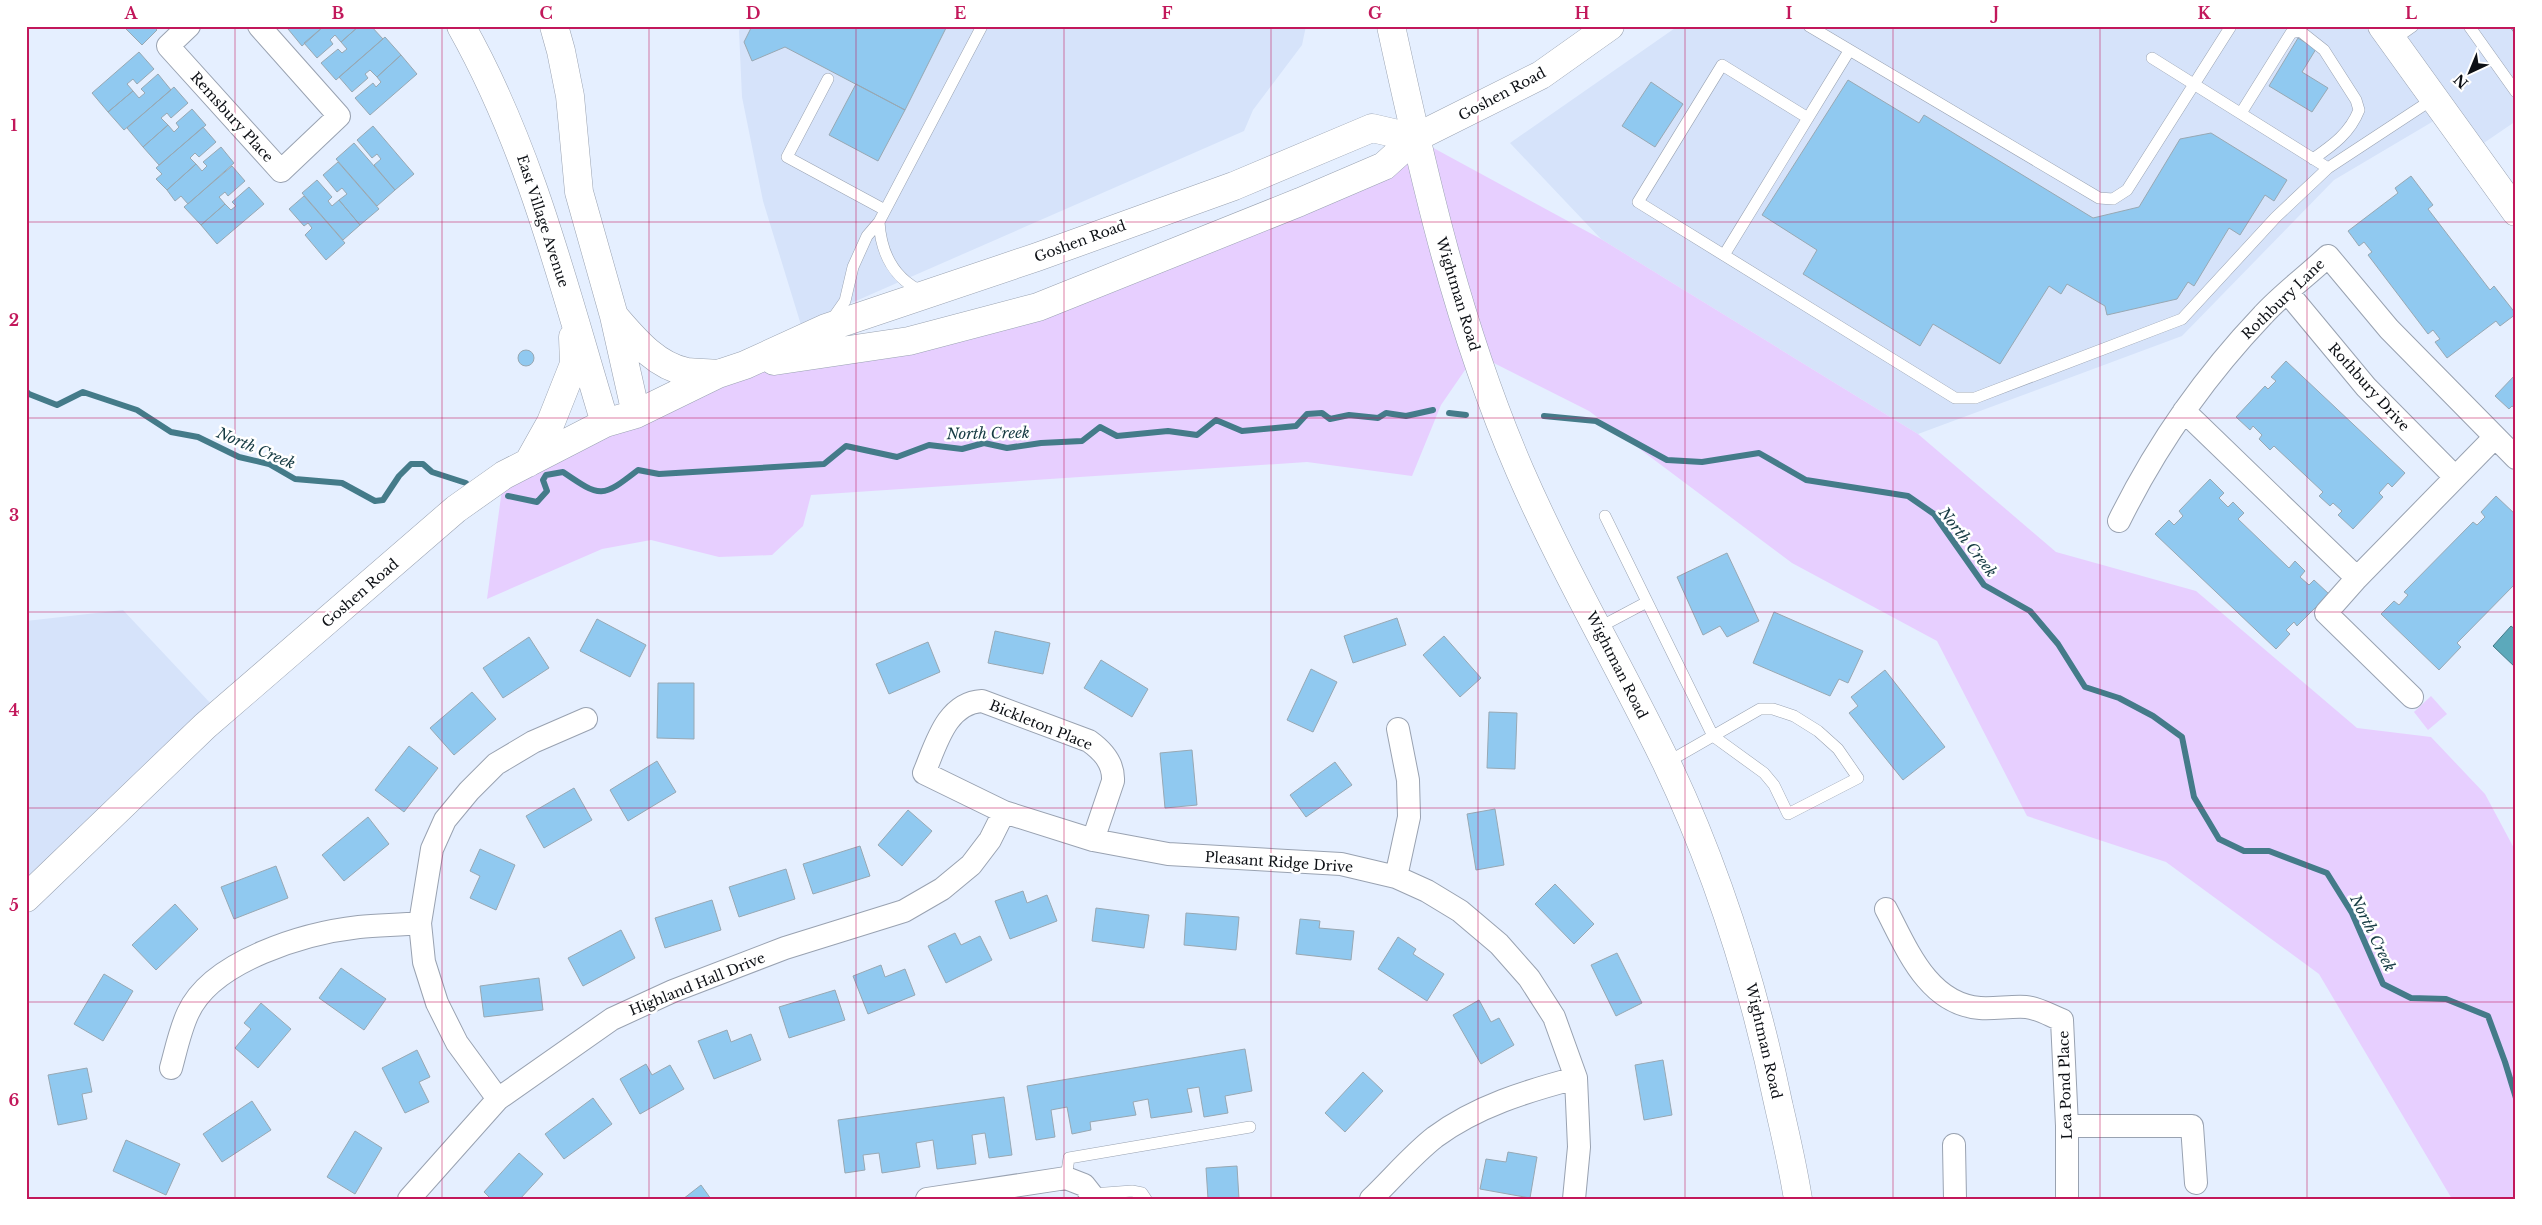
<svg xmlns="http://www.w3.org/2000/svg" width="2542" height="1225" font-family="'Libre Baskerville',serif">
  <rect width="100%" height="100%" fill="#e5efff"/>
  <path fill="#d6e3fa" d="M741,26H1306L1302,45L1253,110L1244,131L801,325L763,201L742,97L739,31Z
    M1678,26H2516V121L2475,149L2454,109L2334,180L2182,336L1918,434L1601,239L1510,143Z
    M123,610L213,706L26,886V621Z"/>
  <path fill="#e7cfff" d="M1415,138L1601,239L1918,434L2056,552L2196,591L2357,728L2431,737L2485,794L2516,852V1199H2452L2319,974L2166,862L2027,816L1937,641L1792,563L1589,411L1476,354L1441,405L1412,476L1307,462L811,495L803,526L772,555L719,557L651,540L602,549L487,599L504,475L718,374L1038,307Z
    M2431,696L2447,714L2428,730L2414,712Z"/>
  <path fill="#5ca9bb" stroke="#447b89" d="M2511,626L2516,630V668L2493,646Z"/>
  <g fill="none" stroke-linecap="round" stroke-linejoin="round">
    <path stroke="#447b89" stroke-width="6" d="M26,391L29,394L57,405L83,392L137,410L171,432L198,437L239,457L269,464L295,479L342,483L375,501L383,500L399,476L411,464H423L432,472L466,483
      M1449,413L1466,415
      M1544,416L1596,421L1667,460L1702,462L1759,453L1806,480L1908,496L1934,514L1984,585L2030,611L2058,644L2085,687L2119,698L2153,716L2182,737L2194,797L2219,839L2244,851H2269L2327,873L2352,913L2383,984L2411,998L2446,999L2488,1016L2505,1062L2516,1098
      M508,496L537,502L547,491L543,480L546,475L563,472C601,498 602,498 638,470L659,474L824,464L846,446L897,457L929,445L962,449L984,443L1007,448L1041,443L1082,441L1100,427L1117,436L1168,431L1197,435L1216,420L1242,431L1296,426L1307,414L1322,413L1330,419L1349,415L1378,418L1386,413L1406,416L1433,410"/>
  </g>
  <path fill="#90c9f0" stroke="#98a8b3" d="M123,26H153L157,30L142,45Z
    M291,26H324L302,46L288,29Z
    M324,26H359L341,42L335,35L330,40L333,44L317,58L304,43Z
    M359,26H371L383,39L336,80L321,63L338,49L342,53L347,49L341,42Z
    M752,26H947L905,110L785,47L752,61L744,42Z
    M2509,26H2516V35Z
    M385,37L401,55L377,77L370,70L365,74L368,78L352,92L339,77Z
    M2298,38L2316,49L2302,72L2328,88L2312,112L2269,86Z
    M139,52L154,69L137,84L133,79L127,84L133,91L108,112L92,93Z
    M401,55L417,74L370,115L355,98L373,83L376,87L381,82L377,77Z
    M158,74L171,90L124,130L108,112L133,91L139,98L145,93L141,89Z
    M1848,80L1919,123L1924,115L2093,218L2139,207L2180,139L2211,133L2287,180L2274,201L2265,195L2240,235L2229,228L2194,286L2188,282L2177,299L2107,315L2105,306L2067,284L2061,294L2049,286L2000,364L1933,324L1920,346L1803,274L1817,250L1762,215Z
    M1651,82L1683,104L1655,147L1622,126Z
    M856,84L905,110L878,161L829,135Z
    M174,87L188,103L171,118L167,113L161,118L168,125L143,147L127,128Z
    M192,109L206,125L159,165L143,147L168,125L174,132L179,127L176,123Z
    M373,126L414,174L395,190L374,165L381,159L377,154L372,158L357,140Z
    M203,127L216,142L199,157L195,153L190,158L196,164L167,190L156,179L162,174L156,168Z
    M354,143L395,190L377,206L336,159Z
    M221,147L234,163L188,204L181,196L175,201L167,190L196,164L202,171L207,166L203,162Z
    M338,162L379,209L360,225L339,200L347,194L342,188L337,192L323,175Z
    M232,166L245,181L228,196L225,192L219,197L225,204L201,225L184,207Z
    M2411,176L2433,205L2428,209L2490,290L2494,286L2516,314L2500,326L2496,321L2447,358L2435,342L2440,339L2433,330L2428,334L2368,255L2372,252L2364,242L2359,246L2348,231L2398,193L2395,188Z
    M317,180L332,197L328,201L332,206L339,200L360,225L343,240L302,193Z
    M249,187L264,204L217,244L201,225L225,204L231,210L236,206L232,202Z
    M304,196L345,243L326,260L305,235L312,228L308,223L304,226L289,209Z
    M518 358a8 8 0 1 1 16 0a8 8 0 1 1-16 0Z
    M2286,361L2405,473L2392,487L2388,483L2379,493L2383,497L2353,529L2338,515L2342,511L2333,503L2330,506L2319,496L2323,492L2274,446L2270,450L2259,439L2262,435L2253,426L2250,430L2236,417L2265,386L2268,389L2276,381L2271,377Z
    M2516,374V409L2512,406L2509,409L2495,396Z
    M2210,479L2224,493L2219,498L2228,507L2233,502L2244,513L2238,519L2289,568L2295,561L2305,571L2300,577L2309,585L2314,580L2329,594L2297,626L2294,622L2286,630L2290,634L2276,649L2155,534L2169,520L2174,525L2183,516L2179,511Z
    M2496,496L2516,515V583L2457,643L2461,647L2439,670L2381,614L2394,601L2399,605L2408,595L2404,592L2473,522L2477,525L2485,517L2481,512Z
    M1727,553L1759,621L1727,637L1720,626L1703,635L1677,577Z
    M1774,612L1863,651L1848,683L1839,679L1830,696L1753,663Z
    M1397,618L1406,645L1353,663L1344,636Z
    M597,619L646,645L630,677L580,651Z
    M995,631L1050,643L1043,674L988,663Z
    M1444,636L1481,678L1460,697L1423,655Z
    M529,637L549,668L503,698L483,668Z
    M928,642L940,672L889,694L876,664Z
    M1101,660L1148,689L1132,717L1084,688Z
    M1311,669L1337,682L1313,732L1287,720Z
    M1885,670L1945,747L1903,780L1849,713L1858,706L1851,697Z
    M658,683H694V739L657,738Z
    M472,692L496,719L454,755L430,728Z
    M1489,712L1517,713L1515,769L1487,768Z
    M409,746L438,768L404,812L375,790Z
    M1192,750L1197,805L1165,808L1160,753Z
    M657,761L676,792L628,821L610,790Z
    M1335,762L1352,785L1306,817L1290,795Z
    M574,788L592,820L544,848L526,816Z
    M1495,809L1504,865L1476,870L1467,814Z
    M908,810L932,831L902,866L878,845Z
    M368,817L389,844L344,881L322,855Z
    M860,846L870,876L813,894L803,864Z
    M480,849L515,865L496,910L470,898L480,876L470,871Z
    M276,866L288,898L234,919L221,887Z
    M786,869L795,899L739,917L729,887Z
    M1555,884L1594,924L1574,944L1535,904Z
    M1023,891L1027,903L1047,895L1057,921L1010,939L995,901Z
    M712,900L721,930L665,948L655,918Z
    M175,904L198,929L156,970L132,945Z
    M1096,908L1149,915L1144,948L1092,941Z
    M1186,913L1239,917L1236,950L1184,945Z
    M1300,919L1320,921L1319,928L1354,931L1351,960L1296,954Z
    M621,930L635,958L583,986L568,958Z
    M955,933L961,945L980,936L992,960L946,983L928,946Z
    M1398,937L1416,949L1413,954L1444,974L1427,1001L1378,969Z
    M1617,953L1642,1003L1616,1016L1591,965Z
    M881,965L885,977L905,969L915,995L868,1014L853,976Z
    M341,968L386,999L364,1030L319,998Z
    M104,974L133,991L103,1041L74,1024Z
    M539,978L543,1010L484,1017L480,986Z
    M835,990L845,1020L789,1038L779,1007Z
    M1479,1000L1491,1022L1499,1018L1514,1045L1481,1064L1453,1015Z
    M261,1003L291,1029L258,1068L235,1048L251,1029L244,1023Z
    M727,1030L731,1042L751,1034L761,1060L714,1079L698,1041Z
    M1245,1049L1252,1091L1225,1096L1228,1113L1204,1117L1199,1087L1187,1089L1192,1112L1151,1118L1148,1099L1133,1102L1136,1115L1090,1122L1091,1130L1072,1134L1067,1107L1051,1110L1055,1137L1036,1140L1027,1086Z
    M417,1050L430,1077L419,1082L429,1102L405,1113L382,1068Z
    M1663,1060L1672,1115L1644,1120L1635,1065Z
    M646,1064L652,1075L670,1065L684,1089L640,1114L620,1079Z
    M87,1068L92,1092L82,1094L87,1119L58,1125L48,1075Z
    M1363,1072L1383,1091L1345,1132L1325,1113Z
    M1004,1097L1012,1155L989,1158L985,1133L972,1135L976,1164L937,1169L933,1140L916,1143L920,1167L882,1173L879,1153L863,1155L865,1170L845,1173L838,1120Z
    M593,1098L612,1124L564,1159L545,1134Z
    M252,1101L271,1130L222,1162L203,1134Z
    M355,1131L382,1148L355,1194L327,1177Z
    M126,1140L180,1164L166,1195L113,1171Z
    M1508,1152L1537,1157L1530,1198L1480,1189L1486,1159L1506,1162Z
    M519,1153L543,1174L520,1199H491L484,1192Z
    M1237,1166L1239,1199H1208L1206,1168Z
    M701,1185L711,1199H683Z"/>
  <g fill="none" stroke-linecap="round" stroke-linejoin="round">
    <defs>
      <path id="service" d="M1809,26L2099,198L2113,199L2127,190L2231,26
        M2469,26L2516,92
        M2392,41L2413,26
        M2152,58L2328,168L2433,99
        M828,79L787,157L885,210
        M2241,113L2291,33L2300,31L2324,50L2356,100L2359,110C2350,133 2333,145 2313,159
        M1808,118L1722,65L1638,202L1955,398H1975L2182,319L2276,217L2328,168
        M879,222C881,253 894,279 923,292
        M1724,255L1849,51
        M831,321L845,301L853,267L867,236L879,222L982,26
        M1605,516L1713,736L1764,773L1774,785L1788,814L1858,778L1838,749L1818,731L1794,716L1773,709H1760L1666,763
        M1598,628L1647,602
        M1066,1178L1069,1158L1250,1127
        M1092,1194L1132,1191L1142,1193L1146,1199"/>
      <path id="minor" d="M189,26L168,46L281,171L339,116L259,26
        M2288,293L2366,387L2455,477
        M2184,411L2357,578
        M2119,521C2156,446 2205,376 2263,315C2282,294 2307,276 2328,256L2389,329L2516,458
        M2412,697L2326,613L2357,578L2494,438
        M1093,840L1113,781C1114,763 1103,751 1089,741L982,701C946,703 936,745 924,773L1004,812L1093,840L1168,854L1341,864L1396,877L1427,891L1460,911L1499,944L1529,978L1554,1017L1576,1078L1579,1147L1574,1199
        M1396,877L1409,817L1408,780L1398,729
        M1886,909C1907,949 1928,1004 1980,1008C1995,1009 2011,1006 2026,1007C2038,1008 2051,1016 2062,1020L2067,1126V1199
        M171,1068C176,1050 180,1030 188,1013C212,960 306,933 359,927C379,925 400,925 420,923
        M498,1099L457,1043L437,1003L424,962L420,923L432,849L445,820L469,791L496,764L533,742L586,719
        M2067,1126H2192L2196,1183
        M1954,1145L1955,1199
        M409,1199L498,1099L612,1019L673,991L785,948L904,911L942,889L971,865L990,840L1004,812
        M927,1199L1066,1178L1084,1185L1095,1199
        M1371,1199C1392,1179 1412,1155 1435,1137C1477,1106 1527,1091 1576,1078"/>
      <path id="tertiary" d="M461,26C531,150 564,288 605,423
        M554,26L561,51L570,96L579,192L614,316L636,414
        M2382,26L2516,212
        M615,317C634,339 656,366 687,372C697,373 708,373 718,374
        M774,361L909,341L1038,307L1300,202L1384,166L1415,138L1541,75L1610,26
        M528,463L551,422L574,364L573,337
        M26,898L205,726L456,509L504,475L605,423L636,414L718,374L745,365L826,328L1037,257L1234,186L1372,128L1415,138"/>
      <path id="secondary" d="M1391,26C1424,178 1458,328 1520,471C1563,570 1619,665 1666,762C1719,873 1754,987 1779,1107C1786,1137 1793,1168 1798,1199"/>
    </defs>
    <use href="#service" stroke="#99a2b1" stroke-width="12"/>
    <use href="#minor" stroke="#99a2b1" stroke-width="24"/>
    <use href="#tertiary" stroke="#99a2b1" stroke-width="29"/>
    <use href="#secondary" stroke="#99a2b1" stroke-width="29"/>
    <use href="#service" stroke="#fff" stroke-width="11"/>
    <use href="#minor" stroke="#fff" stroke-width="22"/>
    <use href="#tertiary" stroke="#fff" stroke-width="28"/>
    <use href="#secondary" stroke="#fff" stroke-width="28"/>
  </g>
  <path fill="none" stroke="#c2185b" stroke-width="1" stroke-opacity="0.55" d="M235,26V1199M442,26V1199M649,26V1199M856,26V1199M1064,26V1199M1271,26V1199M1478,26V1199M1685,26V1199M1893,26V1199M2100,26V1199M2307,26V1199M26,222H2516M26,418H2516M26,612H2516M26,808H2516M26,1002H2516"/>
  <g text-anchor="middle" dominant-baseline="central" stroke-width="5" stroke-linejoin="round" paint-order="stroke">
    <g font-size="14" fill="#0d1015" stroke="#fff">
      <text transform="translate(1502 94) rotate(-28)">Goshen Road</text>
      <text transform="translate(232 117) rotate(48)">Remsbury Place</text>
      <text transform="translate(543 221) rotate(72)">East Village Avenue</text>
      <text transform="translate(1080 241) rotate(-20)">Goshen Road</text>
      <text transform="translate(1458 294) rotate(73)">Wightman Road</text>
      <text transform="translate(2283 299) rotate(-44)">Rothbury Lane</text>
      <text transform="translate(2369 387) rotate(48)">Rothbury Drive</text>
      <text transform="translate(360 593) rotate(-41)">Goshen Road</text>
      <text transform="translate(1617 665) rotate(63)">Wightman Road</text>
      <text transform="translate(1041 725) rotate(22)">Bickleton Place</text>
      <text transform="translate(1279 862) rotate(4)">Pleasant Ridge Drive</text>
      <text transform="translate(697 984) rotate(-22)">Highland Hall Drive</text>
      <text transform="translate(1764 1041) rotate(77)">Wightman Road</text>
      <text transform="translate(2065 1085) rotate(-92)">Lea Pond Place</text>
    </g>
    <g font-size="15" font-style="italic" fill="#163b43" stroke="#fff">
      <text transform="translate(988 433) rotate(-1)">North Creek</text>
      <text transform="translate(256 448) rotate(23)">North Creek</text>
      <text transform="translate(1968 542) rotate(52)">North Creek</text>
      <text transform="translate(2373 933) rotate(64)">North Creek</text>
    </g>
  </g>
  <rect width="2542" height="1225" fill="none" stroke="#ffffff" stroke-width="55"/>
  <g transform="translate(2470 72) rotate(224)" stroke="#ffffff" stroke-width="4" paint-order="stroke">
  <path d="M0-4L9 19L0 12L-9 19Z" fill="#0d1015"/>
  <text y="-8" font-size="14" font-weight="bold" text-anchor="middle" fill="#0d1015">N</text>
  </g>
  <rect x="28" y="28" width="2486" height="1170" fill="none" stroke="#c2185b" stroke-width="2"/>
  <g font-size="16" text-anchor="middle" font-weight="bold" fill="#c2185b">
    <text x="131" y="19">A</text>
    <text x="338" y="19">B</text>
    <text x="546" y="19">C</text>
    <text x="753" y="19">D</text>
    <text x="960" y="19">E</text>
    <text x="1167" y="19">F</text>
    <text x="1375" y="19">G</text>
    <text x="1582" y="19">H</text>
    <text x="1789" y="19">I</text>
    <text x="1996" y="19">J</text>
    <text x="2204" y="19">K</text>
    <text x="2411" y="19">L</text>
    <text x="14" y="131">1</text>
    <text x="14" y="326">2</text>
    <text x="14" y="521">3</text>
    <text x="14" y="716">4</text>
    <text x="14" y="911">5</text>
    <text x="14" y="1106">6</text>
  </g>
</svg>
